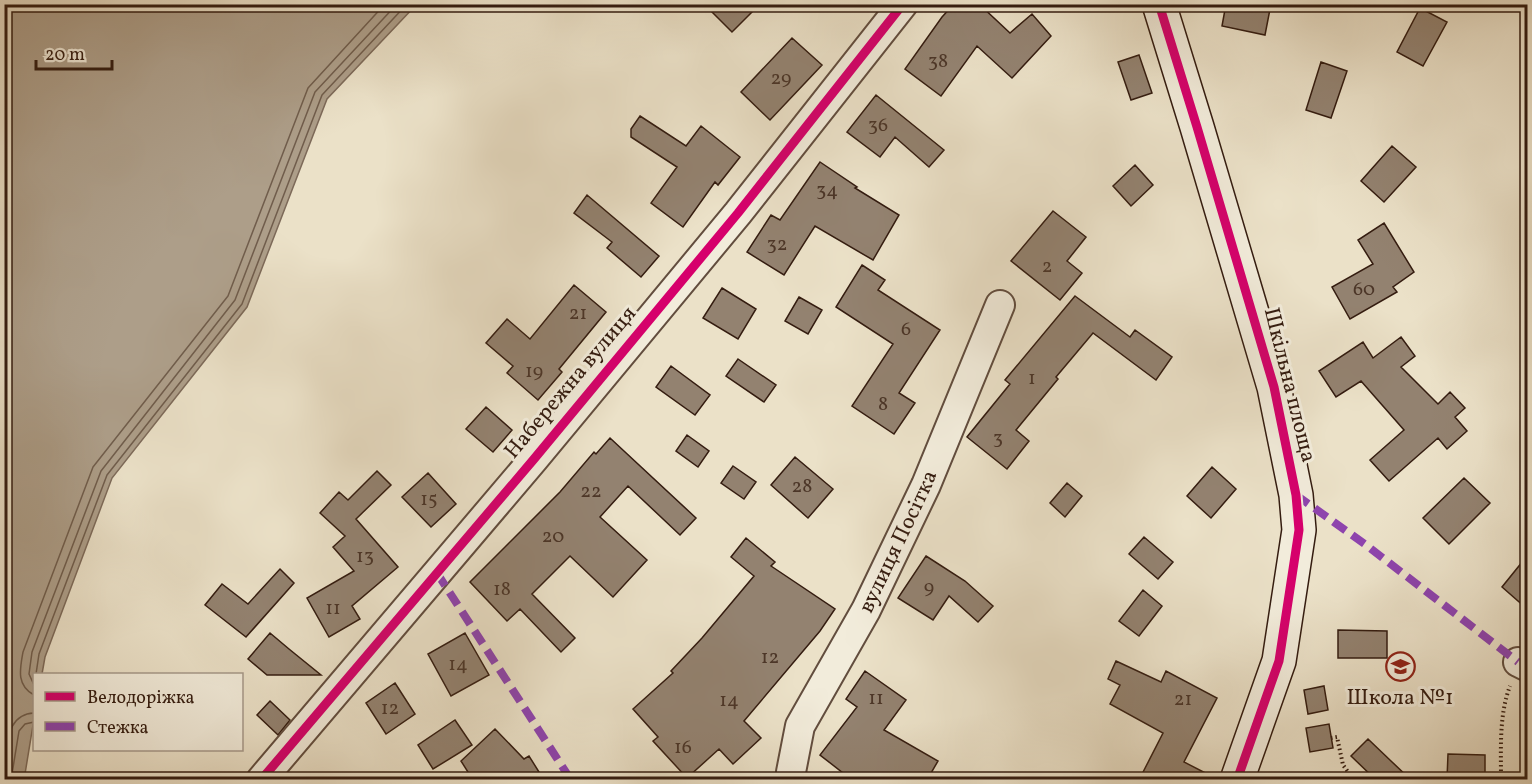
<svg xmlns="http://www.w3.org/2000/svg" width="1532" height="784" font-family="Vollkorn,serif">
  <rect width="100%" height="100%" fill="#ebe1c8"/>
  <filter id="stains"><feTurbulence type="fractalNoise" baseFrequency=".00333" numOctaves="4"/><feColorMatrix values="0 0 0 0 .2 0 0 0 0 .09 0 0 0 0 .02 0 0 0 .5 -.17"/></filter>
  <radialGradient id="worn" r=".72"><stop offset=".6" stop-color="#630" stop-opacity="0"/><stop offset="1" stop-color="#630" stop-opacity=".3"/></radialGradient>
  <path fill="#ad9e89" stroke="#7d6a59" stroke-width="1.5" d="M5,4L416,5L327,99L247,307L112,478L45,657L42,674H34V719L24,780L4,779Z"/>
  <g fill="none" stroke-linecap="round" stroke-linejoin="round">
    <path stroke="#705d4c" stroke-width="1.5" d="M36,674L39,654L107,475L242,304L322,95L407,4
      M34,685L29,674L32,652L101,471L235,300L315,92L397,4
      M34,695C16,685 20,669 23,652L93,467L228,296L308,88L385,4
      M4,761C8,741 8,714 34,713
      M11,780L19,731L25,724L34,722"/>
  </g>
  <path fill="#938270" stroke="#341c10" stroke-width="1.5" d="M704,4H760L732,32Z
    M954,4H979L1010,33L1032,14L1051,36L1012,78L977,46L941,96L905,69L942,17Z
    M1226,4H1271L1265,35L1222,26Z
    M1420,8L1447,22L1423,66L1397,52Z
    M792,38L822,65L770,120L741,92Z
    M1139,55L1152,93L1131,100L1118,62Z
    M1321,62L1347,71L1331,118L1306,110Z
    M876,95L944,150L929,167L895,137L880,157L847,132Z
    M640,116L686,146L701,126L740,157L718,185L715,182L683,227L651,203L677,167L631,137V129Z
    M1392,146L1416,167L1384,202L1361,181Z
    M820,162L857,187L855,188L899,215L873,260L815,226L784,275L747,252L771,215L780,220Z
    M1135,165L1153,185L1131,206L1113,186Z
    M587,195L659,256L641,277L607,248L612,242L574,213Z
    M1053,211L1086,237L1067,261L1082,273L1060,300L1011,261Z
    M1384,223L1414,272L1393,287L1397,292L1350,319L1332,287L1373,264L1358,240Z
    M862,265L885,280L878,290L940,330L899,393L915,403L894,434L852,406L893,344L836,307Z
    M574,285L606,312L559,369L562,372L538,400L507,373L513,366L486,343L507,319L530,339Z
    M722,288L756,309L738,339L703,318Z
    M1075,296L1130,337L1135,330L1172,357L1156,380L1093,333L1056,377L1058,379L1016,430L1029,441L1007,469L967,437L1010,384L1005,380Z
    M799,297L822,310L808,334L785,321Z
    M1401,337L1415,356L1401,367L1438,404L1450,392L1465,408L1455,417L1467,431L1447,449L1438,438L1389,481L1370,460L1404,430L1361,381L1336,397L1319,371L1363,342L1373,358Z
    M738,359L776,385L764,402L726,376Z
    M671,366L710,395L695,415L656,387Z
    M486,407L512,430L493,452L466,429Z
    M687,435L709,451L698,467L676,451Z
    M610,438L696,518L680,535L628,486L600,517L647,560L613,597L570,556L532,594L575,638L561,652L520,609L507,621L470,582L560,492L594,452L596,454Z
    M795,457L833,489L808,518L771,485Z
    M733,466L756,482L744,499L721,483Z
    M1212,467L1236,489L1211,518L1187,496Z
    M377,471L391,485L356,519L398,567L352,606L360,619L329,637L307,598L354,571L333,547L345,536L320,513L339,492L348,500Z
    M428,473L456,504L431,527L402,497Z
    M1464,478L1490,503L1449,544L1423,518Z
    M1067,483L1082,496L1065,517L1050,503Z
    M1144,537L1173,562L1158,579L1129,554Z
    M746,538L775,562L771,566L835,609L820,631L744,721L761,738L733,764L719,749L687,778L653,741L658,737L633,709L673,673L671,671L702,638L754,576L731,557Z
    M926,556L965,581L993,606L978,622L949,596L933,620L898,598Z
    M1527,556V609L1502,587Z
    M280,569L294,583L246,637L205,605L222,584L248,604Z
    M1143,590L1162,606L1139,636L1119,621Z
    M1338,630L1387,631V658H1338Z
    M270,633L289,649L321,675H267L248,659Z
    M465,633L489,675L451,696L428,654Z
    M1116,661L1161,682L1166,671L1217,698L1184,762L1219,780H1139L1163,733L1110,704L1120,685L1108,679Z
    M865,671L906,700L884,730L938,761L927,780H852L820,755L857,707L846,699Z
    M395,683L415,714L386,734L366,703Z
    M1324,686L1328,710L1308,714L1304,690Z
    M270,701L290,720L278,735L257,715Z
    M455,720L472,745L433,769L418,745Z
    M1329,724L1333,748L1310,752L1306,728Z
    M495,729L524,759L529,756L544,780H473L461,761Z
    M1368,739L1391,761L1411,780H1376L1351,756Z
    M1448,754L1485,755V779H1447Z"/>
  <g fill="none" stroke-linecap="round" stroke-linejoin="round">
    <defs>
      <g id="street">
        <path d="M1518,662L1528,667"/>
        <path id="s1" d="M791,772L800,726L866,610L926,485L1000,305"/>
        <path d="M261,780L534,459L738,213L903,4"/>
      </g>
      <path id="secondary" d="M1159,4L1197,127L1274,387L1296,495L1299,530L1279,661L1237,780"/>
    </defs>
    <use href="#street" stroke="#624d3e" stroke-width="32"/>
    <use href="#secondary" stroke="#341c10" stroke-width="36"/>
    <path stroke="#341c10" stroke-width="4" stroke-dasharray="1.5 3" stroke-linecap="butt" d="M1331,738L1337,737L1343,765L1354,780
      M1501,780C1501,748 1499,715 1510,686"/>
    <use href="#street" stroke="#f2ecdb" stroke-width="28"/>
    <use href="#secondary" stroke="#f2ecdb" stroke-width="33"/>
    <path stroke="#8e44ad" stroke-width="8" stroke-dasharray="15 8" stroke-linecap="butt" d="M1296,495L1366,545L1518,662
      M437,573L571,780"/>
    <defs>
      <path id="cycleway" d="M1159,4L1197,127L1274,387L1296,495L1299,530L1279,661L1237,780
        M261,780L534,459L738,213L903,4"/>
    </defs>
    <use href="#cycleway" stroke="#f2ecdb" stroke-width="13"/>
    <use href="#cycleway" stroke="#d6006c" stroke-width="9"/>
  </g>
  <defs>
    <symbol id="school-ring" viewBox="-11 -11 22 22"><circle r="9.5" fill="#f2ecdb" stroke="#8f2418" stroke-width="1.5"/><path d="M0-5L7-2L0 1L-7-2ZM-4 1L0 2.5L4 1V4Q0 6-4 4Z" fill="#8f2418"/></symbol>
  </defs>
  <g fill-rule="evenodd">
    <use href="#school-ring" x="1384" y="650" width="33" height="33"/>
  </g>
  <g text-anchor="middle" dominant-baseline="central" stroke-width="6" stroke-linejoin="round" paint-order="stroke">
    <g font-size="20" fill="#4c3628">
      <text x="938" y="62">38</text>
      <text x="781" y="79">29</text>
      <text x="878" y="126">36</text>
      <text x="827" y="191">34</text>
      <text x="777" y="245">32</text>
      <text x="1047" y="267">2</text>
      <text x="1364" y="290">60</text>
      <text x="578" y="314">21</text>
      <text x="906" y="330">6</text>
      <text x="534" y="372">19</text>
      <text x="1032" y="379">1</text>
      <text x="883" y="405">8</text>
      <text x="998" y="439">3</text>
      <text x="802" y="487">28</text>
      <text x="591" y="492">22</text>
      <text x="429" y="500">15</text>
      <text x="553" y="537">20</text>
      <text x="365" y="557">13</text>
      <text x="929" y="588">9</text>
      <text x="502" y="590">18</text>
      <text x="333" y="609">11</text>
      <text x="770" y="658">12</text>
      <text x="458" y="665">14</text>
      <text x="876" y="699">11</text>
      <text x="1183" y="700">21</text>
      <text x="729" y="701">14</text>
      <text x="390" y="709">12</text>
      <text x="683" y="748">16</text>
    </g>
    <g font-size="22" fill="#341c10" stroke="#f2ecdb">
      <text transform="translate(571 383) rotate(-50)">Набережна вулиця</text>
      <text transform="translate(1289 385) rotate(76)">Шкільна площа</text>
      <text stroke="none"><textPath href="#s1" startOffset="256">вулиця Посітка</textPath></text>
    </g>
    <g font-size="22" fill="#341c10" stroke="#f2ecdb">
      <text x="1400" y="698">Школа №1</text>
    </g>
  </g>
  <rect width="1532" height="784" fill="none" stroke="#ebe1c8" stroke-width="24"/>
  <rect x="6" y="6" width="1520" height="772" fill="none" stroke="#341c10" stroke-width="3"/>
  <rect x="12" y="12" width="1508" height="760" fill="none" stroke="#341c10" stroke-width="1.5"/>
  <rect x="33" y="673" width="210" height="78" fill="#f2ecdb" stroke="#a6998a" stroke-width="1.5"/>
  <rect x="45" y="692" width="30" height="9" fill="#d6006c" stroke="#a6998a" stroke-width="1.5"/>
  <text x="87" y="703" font-size="18" fill="#341c10">Велодоріжка</text>
  <rect x="45" y="722" width="30" height="9" fill="#8e44ad" stroke="#a6998a" stroke-width="1.5"/>
  <text x="87" y="733" font-size="18" fill="#341c10">Стежка</text>
  <path d="M36 60v9h76v-9" fill="none" stroke="#341c10" stroke-width="3"/>
  <text x="45" y="60" font-size="18" fill="#341c10" stroke="#f2ecdb" stroke-width="4.5" paint-order="stroke">20 m</text>
  <rect width="100%" height="100%" filter="url(#stains)"/>
  <rect width="100%" height="100%" fill="url(#worn)"/>
</svg>
